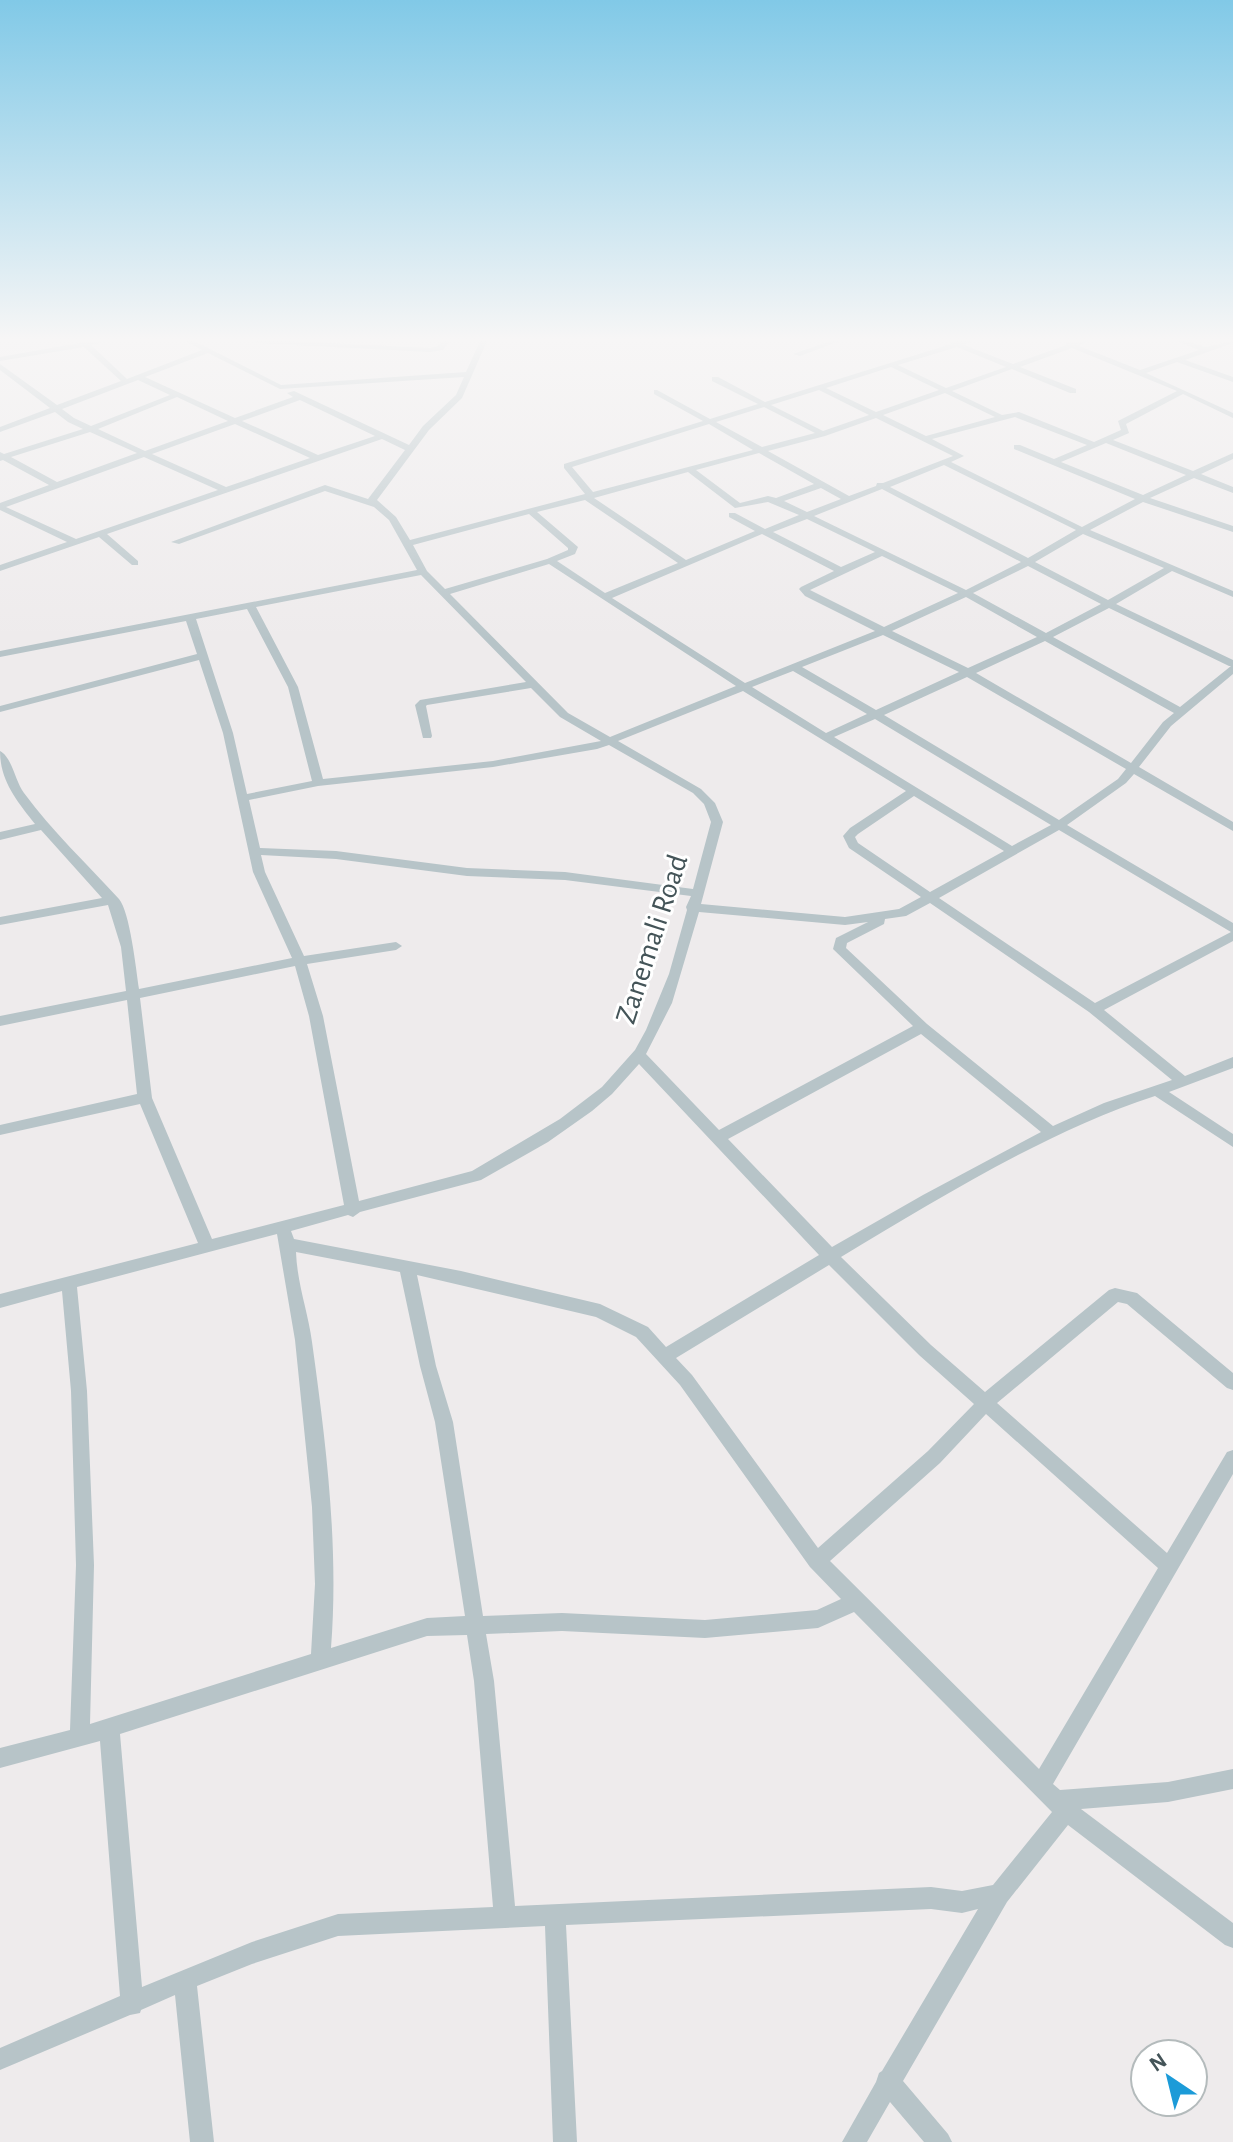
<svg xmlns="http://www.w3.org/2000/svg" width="1233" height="2142" font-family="'Alegreya Sans',sans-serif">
  <rect width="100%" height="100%" fill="#eeebec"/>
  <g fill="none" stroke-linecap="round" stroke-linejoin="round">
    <path fill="#b7c4c8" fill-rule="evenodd" d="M107,341L91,345L127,379L202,350L185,341H194L281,385L466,372L480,341H487L462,398L429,430L377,500L396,517L410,540L585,494L564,468V464L703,421L654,394V390H657L710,419L758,404L712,381V377H718L765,402L951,344L954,341H971L964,345L1013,364L1066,345V342L1088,341L1079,346L1140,370L1199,350L1177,341H1186L1206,347L1233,341V343L1185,360L1233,377V382L1177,362L1146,373L1233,413V418L1183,394L1126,424L1129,433L1113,440L1193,471L1233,453V459L1201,474L1233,487V493L1194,478L1150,498L1233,526V532L1143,502L1090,530L1233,591V597L1172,571L1116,604L1233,660V674L1171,726L1139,767L1233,822V831L1134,774L1126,783L1067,825L1233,923V941L1104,1010L1185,1076L1233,1057V1068L1169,1092L1233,1134V1147L1155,1096C1045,1132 940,1198 841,1257L931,1345L985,1392L1109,1290L1115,1288L1137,1293L1233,1373V1390L1227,1388L1127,1304L1118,1302L997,1403L1167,1553L1227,1452L1233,1450V1474L1053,1784L1060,1790L1168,1782L1233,1769V1789L1168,1802L1081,1809L1233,1923V1948L1225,1945L1068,1825L1007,1902L903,2081L948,2134L952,2142H924L890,2102L867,2142H842L876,2082L879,2073L882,2071L978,1909L962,1913L931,1909L566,1925L577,2142H553L545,1926L338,1936L252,1964L197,1986L214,2142H190L175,1995L141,2010L140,2013L130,2015L0,2070V2048L120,1996L100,1741L0,1768V1748L70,1730L76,1565L71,1391L62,1291L0,1308V1294L198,1243L140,1104L0,1135V1125L137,1094L127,1000L0,1026V1016L126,991L121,947L108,905L0,925V917L102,898L41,830L0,840V832L35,824C17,801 0,781 0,751C12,757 15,781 24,793C52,831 87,864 119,899C130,912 136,969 139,989L292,958L253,872L223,733L199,660L0,712V706L197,654L186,621L0,657V651L417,570L389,520L374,507L325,491L179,544L171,542L325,485L368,499L405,450L382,439L107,534L138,561V565H132L99,537L0,571V565L67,542L0,510V503L49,485L3,460L0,461V452L4,454L83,429L68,422L55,412L0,432V427L50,408L0,370V364L57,405L121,381L84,347L0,361V357L85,342ZM957,347L1006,367L946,388L898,365ZM1072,348L1177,391L1118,421L1121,430L1094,442L1019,412L1002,415L952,391L1012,369L1070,393H1076V389L1020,367ZM208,353L280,389L464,377L456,395L423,426L409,445L294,391L287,393L293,397L235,418L145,377ZM891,367L939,390L876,412L826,388ZM138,380L170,395L91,426L74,418L62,409ZM819,390L869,415L823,431L771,405ZM945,393L995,417L926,436L883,415ZM177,397L228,421L145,451L98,429ZM300,400L375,436L318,455L242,421ZM764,407L815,433L762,447L716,422ZM1015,417L1087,445L1054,459L1020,445H1014V449L1135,499L1082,527L951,462L964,456L932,439ZM876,418L953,456L883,483H877L876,486L849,496L768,451L825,436ZM235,424L310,458L226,487L152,454ZM709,424L753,450L593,492L572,467ZM90,432L137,453L57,482L11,457ZM1106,443L1186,475L1143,495L1061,462ZM759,453L814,484L776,498L768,496L740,503L696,470ZM144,457L218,490L76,539L6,507ZM944,465L1076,530L1028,558L890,487ZM688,472L735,508L768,502L799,515L765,529L735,513H729V517L755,531L686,560L594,498ZM821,488L841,499L807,512L784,501ZM882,489L1021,562L966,590L814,516ZM585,500L678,563L605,593L557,561L575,554L578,547L537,512ZM529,514L568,548V550L547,559L445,589L427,571L413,545ZM807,519L875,552L841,567L773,532ZM762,534L834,571L801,587L799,589L805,596L875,631L745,683L612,598ZM1083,534L1164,568L1108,600L1035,562ZM882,556L958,593L884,627L810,590ZM549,564L736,686L610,737L568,713L450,594ZM1028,566L1101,604L1046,633L973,593ZM421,575L526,682L420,700L415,705L423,738H431L432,736L426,706L427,705L531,688L560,717L601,741L493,761L323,779L298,687L256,607ZM966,597L1037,637L968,668L892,631ZM1109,608L1229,666H1231L1180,707L1053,637ZM247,609L288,687L312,781L247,794L233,733L196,619ZM883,635L959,672L876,710L802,667ZM1045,641L1174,713L1163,722L1131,763L976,673ZM793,671L867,714L826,733L752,687ZM967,677L1126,769L1118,779L1059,820L884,715ZM743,691L906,791L850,828L843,836L849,848L921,897L899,909L845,917L701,904L723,822L715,803L701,789L618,741ZM875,719L1051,825L1012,846L834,737ZM609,745L693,793L704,804L711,822L693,889L565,872L467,868L336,851L260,848L249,800L318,786L493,767L597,749ZM914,796L1004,851L930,892L858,843L855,837L858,834ZM1059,830L1231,932L1095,1003L939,898ZM261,855L336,859L467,876L565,880L691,896L686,907L687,910L669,974L646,1030L635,1050L602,1087L560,1119L472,1171L359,1201L323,1016L307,964L396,950L402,946L396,942L304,956L265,872ZM930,903L1089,1012L1172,1080L1104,1103L1053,1126L927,1024L846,948L847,943L884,924L885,919L906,916ZM699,912L845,925L868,922L836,938L833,949L913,1026L719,1130L646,1054L672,1003ZM295,966L309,1016L344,1205L212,1239L152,1098L140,998ZM921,1034L1041,1132L923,1195L832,1247L728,1139ZM639,1064L819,1255L666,1347L648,1327L600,1304L461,1271L294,1239L291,1231L348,1215L353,1217L360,1212L481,1180L548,1142L592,1111L612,1094ZM277,1234L295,1340L312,1507L315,1584L311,1654L90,1724L94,1565L87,1391L77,1287ZM296,1252L400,1272L420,1366L435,1422L465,1616L427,1618L331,1648C339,1547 326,1443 312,1342C308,1312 297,1283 296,1252ZM829,1265L919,1355L974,1404L928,1451L818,1548L692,1375L676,1358ZM417,1275L596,1317L636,1337L680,1385L810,1567L841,1599L817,1610L705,1620L562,1613L483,1616L453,1422L436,1366ZM986,1414L1158,1568L1039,1769L830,1561L940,1463ZM854,1612L1052,1812L993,1885L962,1891L931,1887L515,1906L494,1681L486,1634L562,1631L705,1638L818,1628ZM467,1635L474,1681L493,1907L338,1914L252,1942L142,1987L120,1734L427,1636Z
      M252,341H291L430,348L438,346L442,341H450L443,350L430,352L256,343Z
      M830,341H840L800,356L793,354Z"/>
  </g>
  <linearGradient id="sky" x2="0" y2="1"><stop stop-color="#81c9e7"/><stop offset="0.53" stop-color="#f7f6f6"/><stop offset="1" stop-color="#f7f6f6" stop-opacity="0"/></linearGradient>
  <rect width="1233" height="640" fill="url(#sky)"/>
  <g text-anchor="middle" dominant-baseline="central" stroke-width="6" stroke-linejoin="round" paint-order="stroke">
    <g font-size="30" fill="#445458" stroke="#fff">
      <text transform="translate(652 939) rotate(-72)">Zanemali Road</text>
    </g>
  </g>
  <g transform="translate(1169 2078) rotate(325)"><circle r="38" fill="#ffffff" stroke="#b4bbbc" stroke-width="2"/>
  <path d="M0-6L14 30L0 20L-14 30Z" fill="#1c9bd8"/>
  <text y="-12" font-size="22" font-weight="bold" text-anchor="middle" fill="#445458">N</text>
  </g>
</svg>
